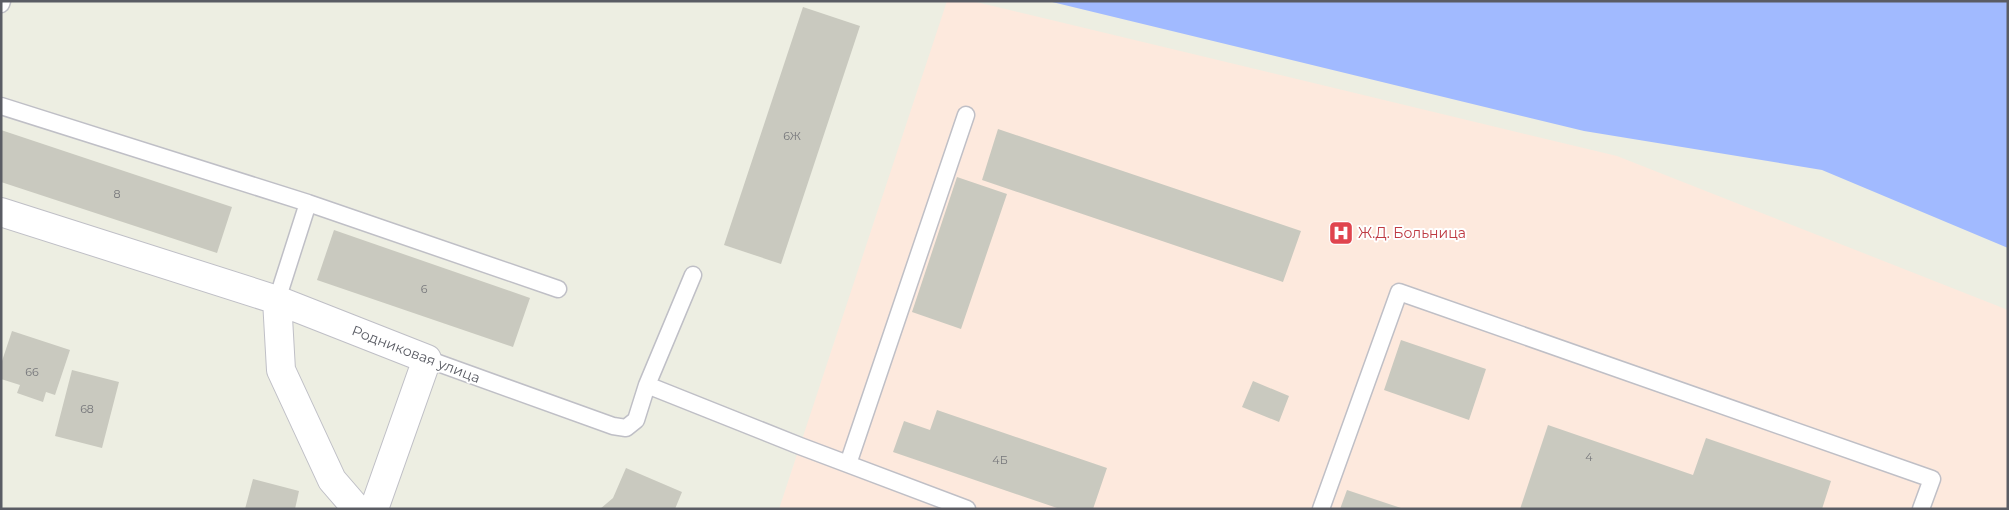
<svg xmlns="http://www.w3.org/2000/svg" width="2009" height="510" font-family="Montserrat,sans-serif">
  <rect width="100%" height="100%" fill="#edeee2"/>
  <path fill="#fde9dd" d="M947,1H972L1617,156L2008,310L2007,509H779Z"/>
  <path fill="#a1baff" d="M1048,1H2008V248L1822,170L1584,131Z"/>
  <path fill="#c9c9bf" d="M803,7L860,26L781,264L724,245Z
    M998,129L1301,231L1283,282L982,180Z
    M1,130L232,207L217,253L1,182Z
    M957,177L1007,194L961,329L912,312Z
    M334,230L530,298L513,347L317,280Z
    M12,331L70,350L55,395L46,392L43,402L17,393L20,385L1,379V364Z
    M1401,340L1486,369L1469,420L1384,390Z
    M72,370L119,382L102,448L55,436Z
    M1253,381L1289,396L1279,422L1242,407Z
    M937,410L1107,468L1093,509H1060L893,452L904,421L930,430Z
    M1548,425L1693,475L1706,438L1831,481L1822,509H1520Z
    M626,468L682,492L675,509H600L613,498Z
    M253,479L299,491L295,509H245Z
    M1347,490L1401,508V509H1340Z"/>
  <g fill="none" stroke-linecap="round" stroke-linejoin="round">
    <defs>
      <path id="service" d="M1,4L2,1
        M1,106L308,203L558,289
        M277,300L308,203
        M427,359L613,426L626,428L636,420L647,385L800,446L967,509
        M647,385L693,275
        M848,464L966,115
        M1321,509L1399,292L1932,479L1921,509"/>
      <path id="minor" d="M1,212L277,300L427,359L374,509
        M277,300L281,370L332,480L357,509"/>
    </defs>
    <use href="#service" stroke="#bfbfc6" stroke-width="19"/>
    <use href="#minor" stroke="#bfbfc6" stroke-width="30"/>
    <use href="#service" stroke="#fff" stroke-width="16"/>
    <use href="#minor" stroke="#fff" stroke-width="28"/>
  </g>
  <defs>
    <symbol id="hospital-square" viewBox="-11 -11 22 22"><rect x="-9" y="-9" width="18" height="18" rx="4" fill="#e0444e" stroke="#fff"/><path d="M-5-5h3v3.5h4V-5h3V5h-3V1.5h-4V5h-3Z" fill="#fff"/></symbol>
  </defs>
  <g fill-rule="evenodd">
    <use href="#hospital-square" x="1327" y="219" width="28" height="28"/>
  </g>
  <g text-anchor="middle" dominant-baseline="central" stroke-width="4" stroke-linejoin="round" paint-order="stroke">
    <g font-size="11" fill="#76777b">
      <text x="792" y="136">6Ж</text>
      <text x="117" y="194">8</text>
      <text x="424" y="289">6</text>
      <text x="32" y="372">66</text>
      <text x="87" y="409">68</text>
      <text x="1589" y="457">4</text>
      <text x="1000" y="460">4Б</text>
    </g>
    <g font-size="14" fill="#be3a42" stroke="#fff" text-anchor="start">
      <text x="1358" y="233">Ж.Д. Больница</text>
    </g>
    <g font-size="14" fill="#5a5c64" stroke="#fff">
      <text transform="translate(416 354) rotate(21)">Родниковая улица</text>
    </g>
  </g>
  <rect width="2009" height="510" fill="none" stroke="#5a5c64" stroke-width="5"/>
</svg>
